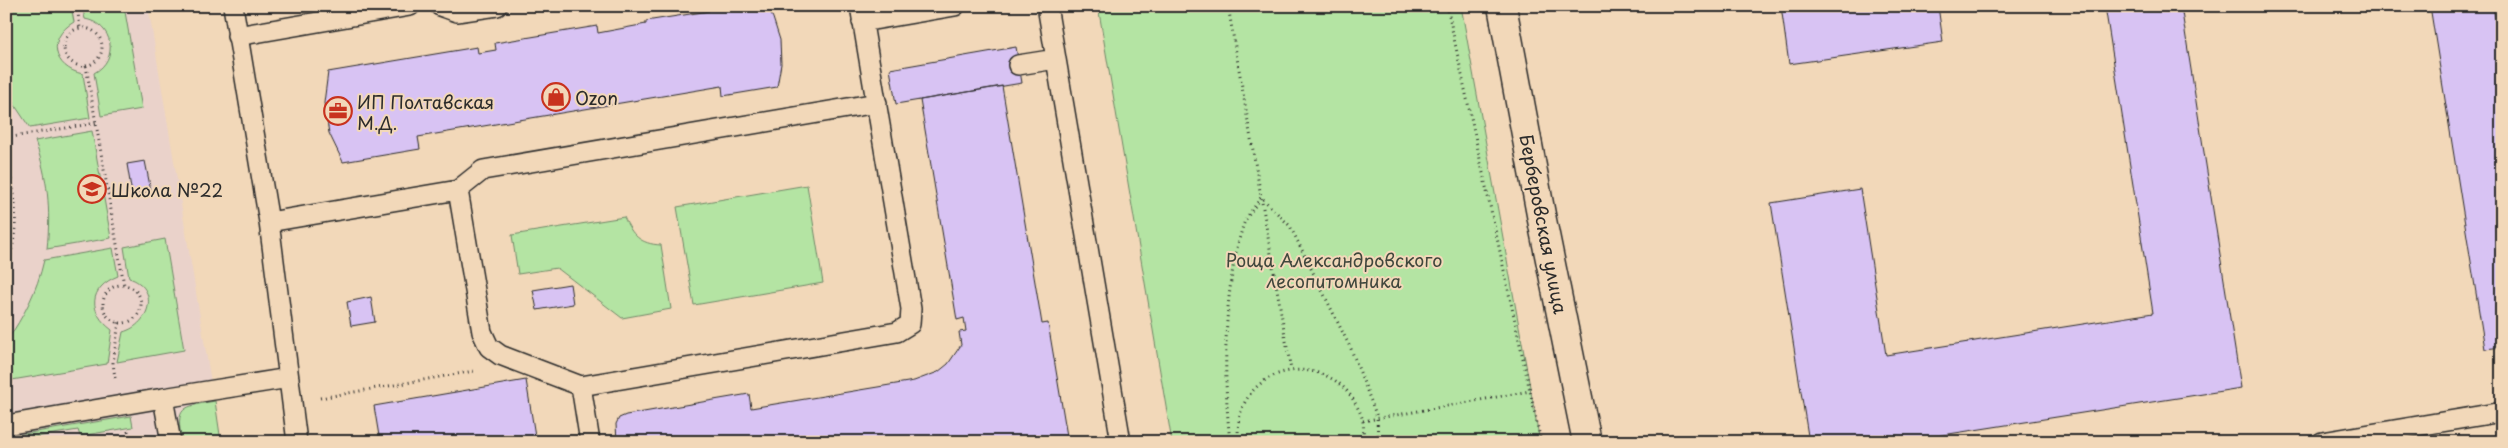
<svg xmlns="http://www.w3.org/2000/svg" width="2508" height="448" font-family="'Playpen Sans',sans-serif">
  <rect width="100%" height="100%" fill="#f2d8b9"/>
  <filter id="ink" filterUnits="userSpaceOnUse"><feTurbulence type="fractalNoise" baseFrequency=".02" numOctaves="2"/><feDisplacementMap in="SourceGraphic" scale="10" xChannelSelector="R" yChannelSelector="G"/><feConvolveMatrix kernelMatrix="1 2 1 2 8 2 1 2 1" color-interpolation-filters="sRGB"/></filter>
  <g filter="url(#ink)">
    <path fill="#ead2ca" d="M6,6H148L221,442H6Z"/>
    <path fill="#b4e4a3" stroke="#708867" d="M6,6H71L74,22C46,38 53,68 83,74L90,118L30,128L6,92Z
      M82,6H124L142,109L101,116L94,73C120,59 113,24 85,19Z
      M1098,6H1461L1540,442H1172Z
      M92,131L111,238L47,249C51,208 48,179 35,141Z
      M807,185L823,283L694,305L677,207Z
      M624,217C632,235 640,244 661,245L671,309L622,318L557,268L518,274L512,235Z
      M165,239L184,350L117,362L123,332C151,324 160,288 129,278L124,247Z
      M113,248L118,276C88,288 88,312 112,330L107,364L12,380L6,342C24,316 37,291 44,260Z
      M215,401L221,442H182C175,406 182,407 215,401Z
      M131,416L133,427L80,436L78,430L6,442V437Z"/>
    <path fill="#d8c3f3" stroke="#2b2b2b" d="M708,6H767L773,18L780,40L781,64L777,87L723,96L722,86L418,137L420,149L343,162L329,133L324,103L328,72L477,47L478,53L496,50L495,43L597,26L598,33L646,24V21L709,11Z
      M1781,6H1938L1943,42L1789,64Z
      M2105,6H2181L2241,388L1898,442H1809L1771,203L1860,189L1886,355L2153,313Z
      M2430,6H2493L2502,60V347L2485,349Z
      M1016,47L1022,83L896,104L890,69Z
      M1002,86L1042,324L1048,323L1068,442H617L616,424L619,418L626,415L749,394L751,408L914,381L938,372L948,364L961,345L959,332L966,331L964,318L957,320L920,100Z
      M145,161L151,191L132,194L127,164Z
      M570,284L573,304L537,310L533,290Z
      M371,297L375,322L351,326L347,302Z
      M526,380L536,442H380L374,406Z"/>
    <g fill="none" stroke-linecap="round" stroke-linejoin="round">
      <defs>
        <path id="lane" d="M233,6L269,222L297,442
          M440,6L457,12L497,6
          M1047,6L1121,442
          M862,22L955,6
          M237,36L410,6
          M1018,65L1056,59
          M458,190L483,170L877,103
          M269,222L458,190L482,332L489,347L500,355L581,386
          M6,425L163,398
          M171,442L163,398L289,378
          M590,442L581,386L897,332L910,324L911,309L860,6
          M2322,442L2502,412"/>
        <path id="secondary" d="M1502,6L1542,220L1587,442"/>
      </defs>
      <use href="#lane" stroke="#2b2b2b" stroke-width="22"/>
      <use href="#secondary" stroke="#2b2b2b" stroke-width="31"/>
      <path stroke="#2b2b2b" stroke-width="3" stroke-dasharray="1 4" stroke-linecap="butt" d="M77,6L80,28
        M1228,6L1291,370
        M1447,6L1541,442
        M64 47a19 19 0 1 1 38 0a19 19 0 1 1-38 0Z
        M86,66L124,285
        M6,138L96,123
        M6,160C18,195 19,234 6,270
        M103 304a19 19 0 1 1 38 0a19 19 0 1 1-38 0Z
        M115,378L113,363L119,322
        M320,398L474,371
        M1363,421L1530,391
        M128,431L129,442
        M1230,442C1223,375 1223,290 1243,226C1246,216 1256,206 1261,197L1290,226L1351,349L1377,417L1378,442
        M1238,442C1238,429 1238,416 1244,404C1266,360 1330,359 1354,401C1358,408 1362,415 1363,422C1364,429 1363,435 1363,442"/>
      <use href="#lane" stroke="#f2d8b9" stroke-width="19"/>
      <use href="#secondary" stroke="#f2d8b9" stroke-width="28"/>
    </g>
  </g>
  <defs>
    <symbol id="shop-ring" viewBox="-11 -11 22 22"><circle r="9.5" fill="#f2d8b9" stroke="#c8321e" stroke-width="1.5"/><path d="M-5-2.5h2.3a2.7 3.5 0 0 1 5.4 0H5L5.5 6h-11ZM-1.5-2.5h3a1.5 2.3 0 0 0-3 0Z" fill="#c8321e"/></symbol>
    <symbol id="office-ring" viewBox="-11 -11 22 22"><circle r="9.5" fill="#f2d8b9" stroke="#c8321e" stroke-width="1.5"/><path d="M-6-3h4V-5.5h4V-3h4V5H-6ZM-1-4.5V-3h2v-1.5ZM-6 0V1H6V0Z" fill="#c8321e"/></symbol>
    <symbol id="school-ring" viewBox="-11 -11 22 22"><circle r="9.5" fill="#f2d8b9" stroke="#c8321e" stroke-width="1.5"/><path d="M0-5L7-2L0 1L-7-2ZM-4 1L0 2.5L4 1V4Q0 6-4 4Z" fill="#c8321e"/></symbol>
  </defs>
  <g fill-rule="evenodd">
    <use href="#shop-ring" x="540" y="81" width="32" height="32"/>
    <use href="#office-ring" x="322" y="95" width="32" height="32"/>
    <use href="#school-ring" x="76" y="173" width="32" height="32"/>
  </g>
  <g text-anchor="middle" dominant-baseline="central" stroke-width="4" stroke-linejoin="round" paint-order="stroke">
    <g font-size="18" fill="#2b2b2b" stroke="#f2d8b9" text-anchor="start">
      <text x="575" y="97">Ozon</text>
      <text x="357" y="101">ИП Полтавская<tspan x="357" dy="21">М.Д.</tspan></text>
      <text x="111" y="189">Школа №22</text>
    </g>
    <g font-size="18" fill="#2b2b2b" stroke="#f2d8b9">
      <text transform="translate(1544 224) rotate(79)">Берберовская улица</text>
    </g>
    <g font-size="18" fill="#40473d" stroke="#f2d8b9">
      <text x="1334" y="259">Роща Александровского<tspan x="1334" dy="21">лесопитомника</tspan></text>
    </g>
  </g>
  <rect width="2508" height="448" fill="none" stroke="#f2d8b9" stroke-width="25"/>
  <rect x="12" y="12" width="2483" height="423" fill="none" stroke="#2b2b2b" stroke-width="2" filter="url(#ink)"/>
</svg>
